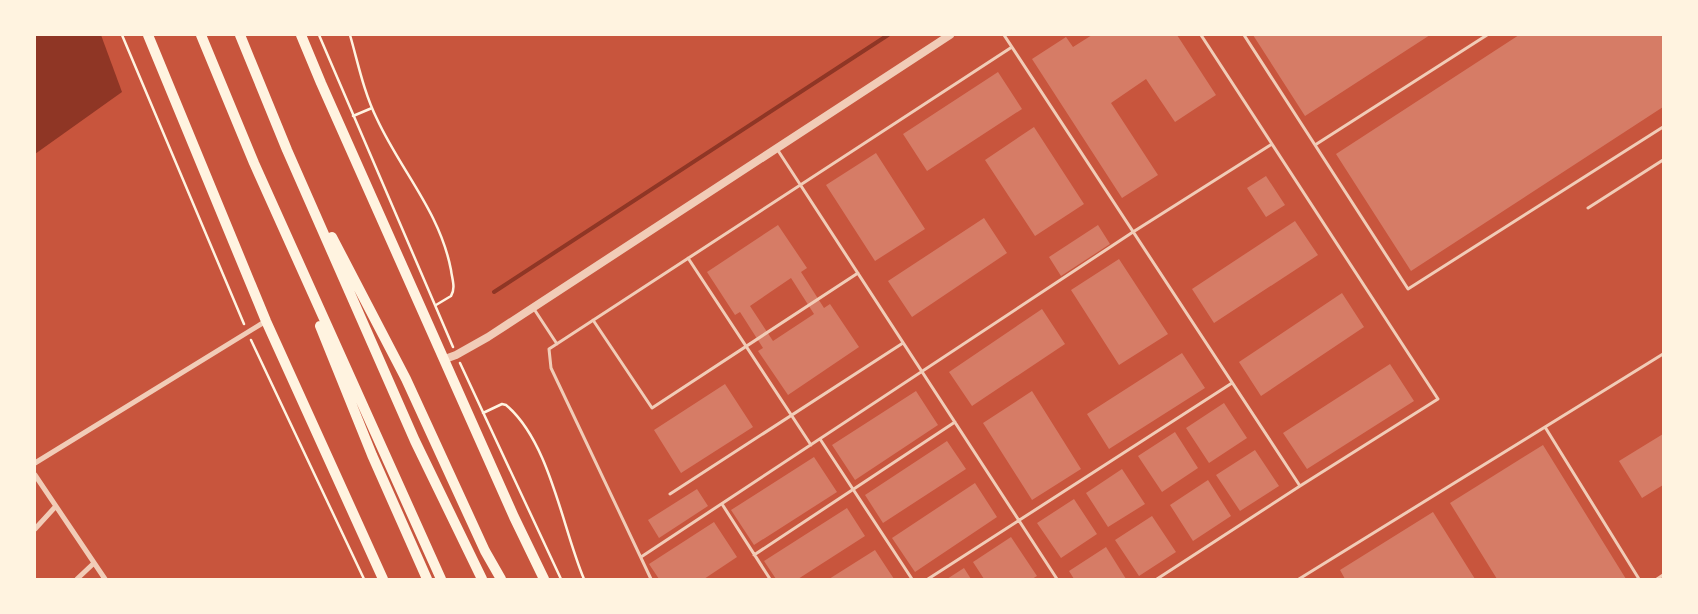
<svg xmlns="http://www.w3.org/2000/svg" width="1698" height="614" font-family="'Alegreya Sans',sans-serif">
  <rect width="100%" height="100%" fill="#c8553d"/>
  <path fill="#8f3625" d="M35,35H101L122,92L35,154Z"/>
  <g fill="none" stroke-linecap="round" stroke-linejoin="round">
    <path stroke="#8f3625" stroke-width="4" d="M494,292L888,35"/>
  </g>
  <path fill="#d67c66" fill-rule="evenodd" d="M1092,35H1177L1216,95L1175,122L1146,79L1111,103L1158,175L1122,198L1032,59L1066,37L1073,47Z
    M1253,35H1430L1305,116Z
    M1519,35H1663V107L1411,271L1336,154Z
    M998,72L1022,109L927,171L903,134Z
    M1034,127L1084,204L1035,236L985,160Z
    M876,153L925,229L875,261L826,185Z
    M1266,176L1285,205L1266,217L1247,188Z
    M984,218L1007,253L912,317L888,281Z
    M1295,221L1318,255L1214,323L1192,289Z
    M778,225L807,268L801,272L824,308L830,304L859,347L788,395L758,351L763,348L740,312L735,315L707,272ZM791,278L814,314L773,341L750,306Z
    M1098,225L1110,244L1061,276L1049,257Z
    M1119,259L1168,334L1119,365L1071,290Z
    M1342,293L1364,327L1261,396L1239,362Z
    M1042,309L1065,344L972,406L949,372Z
    M1182,353L1205,388L1109,449L1087,414Z
    M1390,364L1414,401L1307,469L1283,433Z
    M725,384L753,427L681,473L654,430Z
    M916,391L938,425L855,480L832,445Z
    M1032,391L1081,469L1032,500L983,423Z
    M1224,403L1247,438L1209,463L1186,428Z
    M1175,432L1198,468L1162,492L1138,456Z
    M1663,434V485L1642,498L1619,461Z
    M947,441L966,469L883,523L865,495Z
    M1543,445L1626,579H1497L1450,503Z
    M1255,450L1279,486L1240,511L1216,475Z
    M814,457L837,492L754,545L731,510Z
    M1122,469L1145,504L1108,527L1086,493Z
    M1208,480L1231,516L1193,541L1170,505Z
    M975,483L997,517L915,572L892,538Z
    M697,489L708,506L659,538L648,520Z
    M1074,499L1097,534L1061,558L1037,523Z
    M847,508L865,536L798,579H776L764,561Z
    M1433,512L1475,579H1345L1340,570Z
    M1152,516L1176,552L1139,576L1115,540Z
    M714,522L737,557L704,579H659L649,564Z
    M1011,537L1037,576L1032,579H984L973,562Z
    M1106,547L1126,579H1074L1069,571Z
    M875,550L894,579H829Z
    M964,568L971,579H947Z"/>
  <g fill="none" stroke-linecap="round" stroke-linejoin="round">
    <path stroke="#fff3e0" stroke-width="2.5" d="M122,35L244,324
      M319,35L453,347
      M350,35C358,63 364,93 377,119C401,171 440,212 451,270C452,279 456,288 451,296L436,305
      M353,116L372,108
      M251,340L364,579
      M460,363L561,579
      M483,413L502,404L506,405C550,442 562,527 584,579"/>
    <path stroke="#f1ccb7" stroke-width="3" d="M1004,35L1300,486
      M1244,35L1408,289L1663,127
      M1315,145L1487,35
      M777,149L1057,579
      M1588,208L1663,160
      M688,258L811,445
      M534,309L557,344
      M593,320L652,408L858,273
      M1545,427L1639,579
      M820,439L912,579
      M670,494L903,343
      M722,504L770,579
      M754,555L955,422
      M641,557L1133,232L1272,144
      M651,579L551,368L549,349L1012,47
      M928,579L1232,383
      M1157,579L1300,486L1438,399L1201,35
      M1299,579L1663,354
      M1657,579L1663,575"/>
    <path stroke="#f1ccb7" stroke-width="5" d="M35,463L266,321
      M35,475L105,579
      M35,529L56,506
      M77,579L94,563"/>
    <path stroke="#f1ccb7" stroke-width="8" d="M445,359L456,355L488,337L950,35"/>
    <path stroke="#fff3e0" stroke-width="10" d="M148,35L266,321L383,579
      M301,35L321,83L514,517L544,579"/>
    <path stroke="#fff3e0" stroke-width="10" d="M201,35L254,163L441,579
      M240,35L287,150L415,441L482,579
      M332,237L406,379L485,551L501,579
      M320,326L372,455L427,579"/>
  </g>
  <rect width="1698" height="614" fill="none" stroke="#fff3e0" stroke-width="72"/>
</svg>
